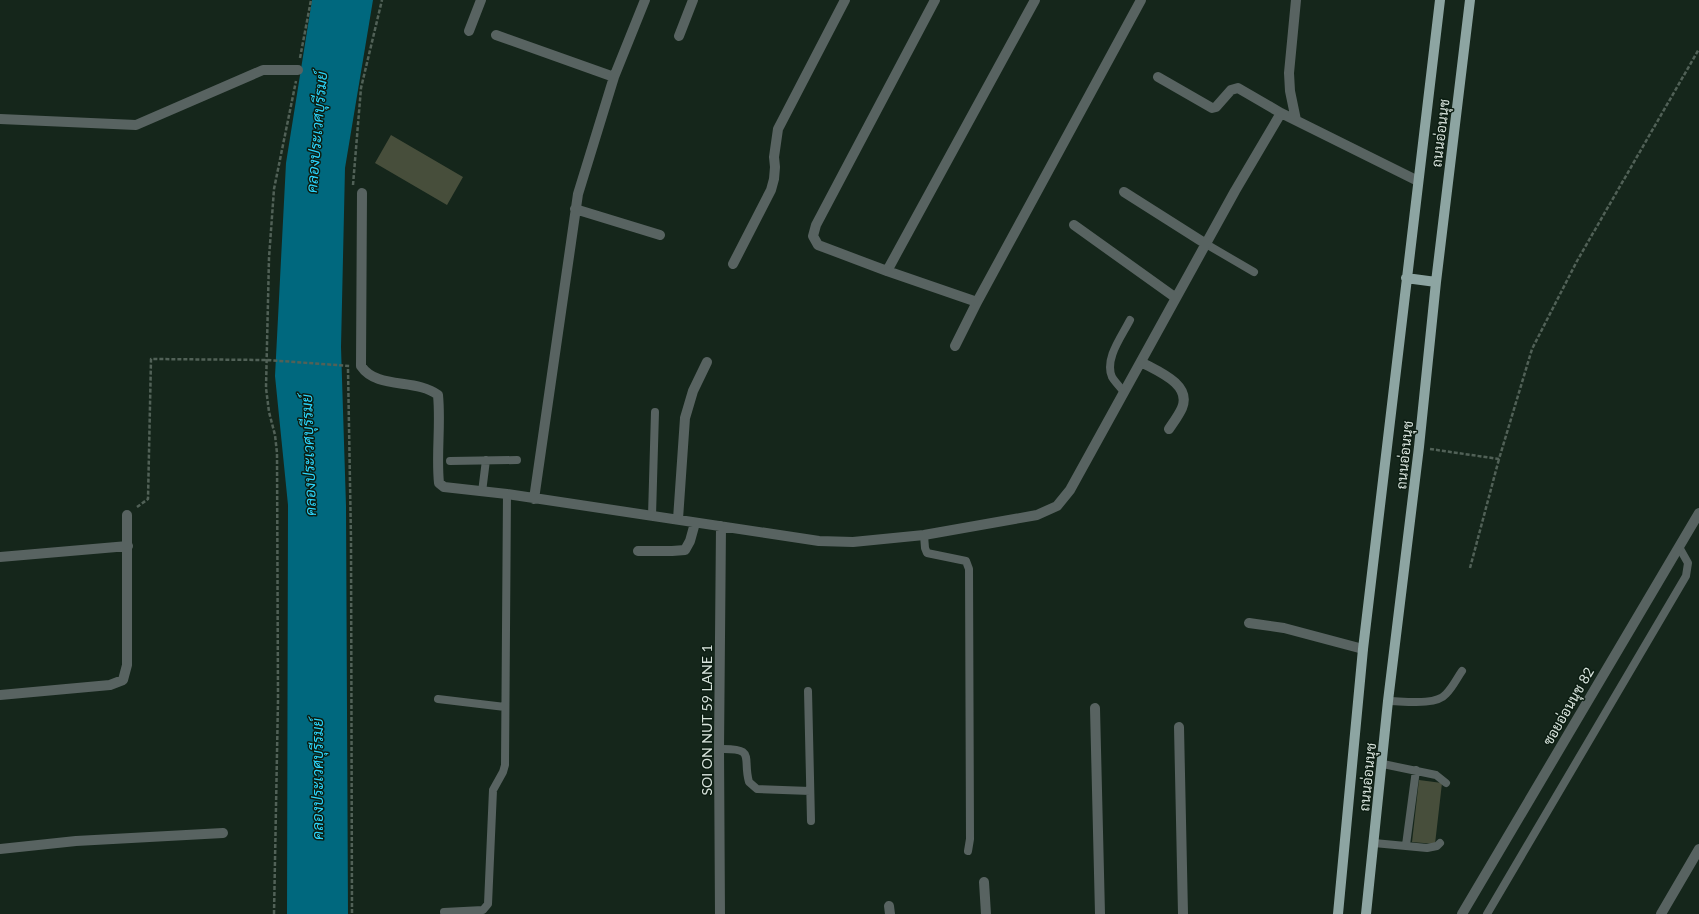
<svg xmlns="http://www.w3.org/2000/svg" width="1699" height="914" font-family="Lato,Sarabun,sans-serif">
  <rect width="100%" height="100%" fill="#15261b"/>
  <path fill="#00687e" d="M312,0H373L345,168L341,347L346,506L348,914H287L288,505L275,376L286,163Z"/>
  <path fill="#474e3b" d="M391,135L463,177L447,205L375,163Z
    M1419,780L1442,783L1435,844L1412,842Z"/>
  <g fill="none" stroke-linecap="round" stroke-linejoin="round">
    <path stroke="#516157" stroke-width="2.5" stroke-dasharray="4 2" stroke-linecap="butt" d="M300,58L311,0
      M353,185L361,88L382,0
      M348,369L351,539L352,914
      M1430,449L1499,459L1532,349L1577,261L1699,49
      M137,507L148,499L151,359L267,360L350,366
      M1470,568L1499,459
      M274,914L278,700L277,453L275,435L269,412L266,388L269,258L274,189L296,81"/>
    <path stroke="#586361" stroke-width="8" d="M1206,244L1254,272
      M1124,392C1120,387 1115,382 1112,377C1104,359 1122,336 1130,320
      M450,461L517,460
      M482,492L486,460
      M652,516L655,412
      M924,535L925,548L927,553L966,561L969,569L970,839L968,851
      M808,691L811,821
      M438,699L505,707
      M1388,701C1403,701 1436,706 1446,694C1453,687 1457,678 1462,671
      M719,749C757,748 742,757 749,782L757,789L810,791
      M1383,764L1436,775L1446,783
      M1374,843L1427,848L1437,846L1440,843
      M1406,845L1416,770
      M444,912L483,910L488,904L493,790L503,772L505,765L507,494
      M1487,914L1686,576L1688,563L1679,547"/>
    <path stroke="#586361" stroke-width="10" d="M935,0L816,225L813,236L818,245L887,271L977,302
      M469,31L481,0
      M496,35L614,77
      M679,36L693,0
      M1158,77L1212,108L1216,107L1231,90L1238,88L1281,113L1418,181
      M0,119L136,125L263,70H298
      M1296,120L1290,91L1289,73L1296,0
      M1124,192L1206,244
      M362,193L361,366C377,390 416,378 438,395C441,425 436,454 439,483L444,487L507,494L819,541L853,542L924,535L1037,515L1057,506L1070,490L1235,191L1281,113
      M575,209L660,235
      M1074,225L1176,298
      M733,264L771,190L774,179L775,167L774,157L778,129L845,0
      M887,271L1035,0
      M955,346L977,302L1141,0
      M1141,362C1157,371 1192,384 1182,408C1179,415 1173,423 1169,429
      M534,499L578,194L614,77L645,0
      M678,519L685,418L693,391L707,362
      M638,551H672L685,550L690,541L695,523
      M0,557L128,546
      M1249,623L1284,628L1363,649
      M0,695L110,685L123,680L127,665V515
      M1095,708L1100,914
      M1179,727L1183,914
      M0,849L76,841L223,833
      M984,882L986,914
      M889,906L890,914
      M720,914L719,749L721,526
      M1462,914L1699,513
      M1661,914L1699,849"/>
    <path stroke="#8da5a2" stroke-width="10" d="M1406,278L1436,282
      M1338,914L1363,649L1440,0
      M1366,914L1388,701L1419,447L1436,282L1470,0"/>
  </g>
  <g text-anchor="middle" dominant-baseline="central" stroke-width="3" stroke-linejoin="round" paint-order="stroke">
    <g font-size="14" fill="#d9e4dd" stroke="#0c1d12">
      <text transform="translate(1440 133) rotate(-83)">ถนนอ่อนนุช</text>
      <text transform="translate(1404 455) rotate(-84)">ถนนอ่อนนุช</text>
      <text transform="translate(1568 706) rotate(-60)">ซอยอ่อนนุช 82</text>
      <text transform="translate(706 720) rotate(-90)">SOI ON NUT 59 LANE 1</text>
      <text transform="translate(1367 777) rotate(-84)">ถนนอ่อนนุช</text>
    </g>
    <g font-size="15" font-style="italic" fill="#2bd5fc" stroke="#0c1d12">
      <text transform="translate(316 132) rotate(-85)">คลองประเวศบุรีรมย์</text>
      <text transform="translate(308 455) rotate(-92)">คลองประเวศบุรีรมย์</text>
      <text transform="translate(317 779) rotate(-90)">คลองประเวศบุรีรมย์</text>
    </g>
  </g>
</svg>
